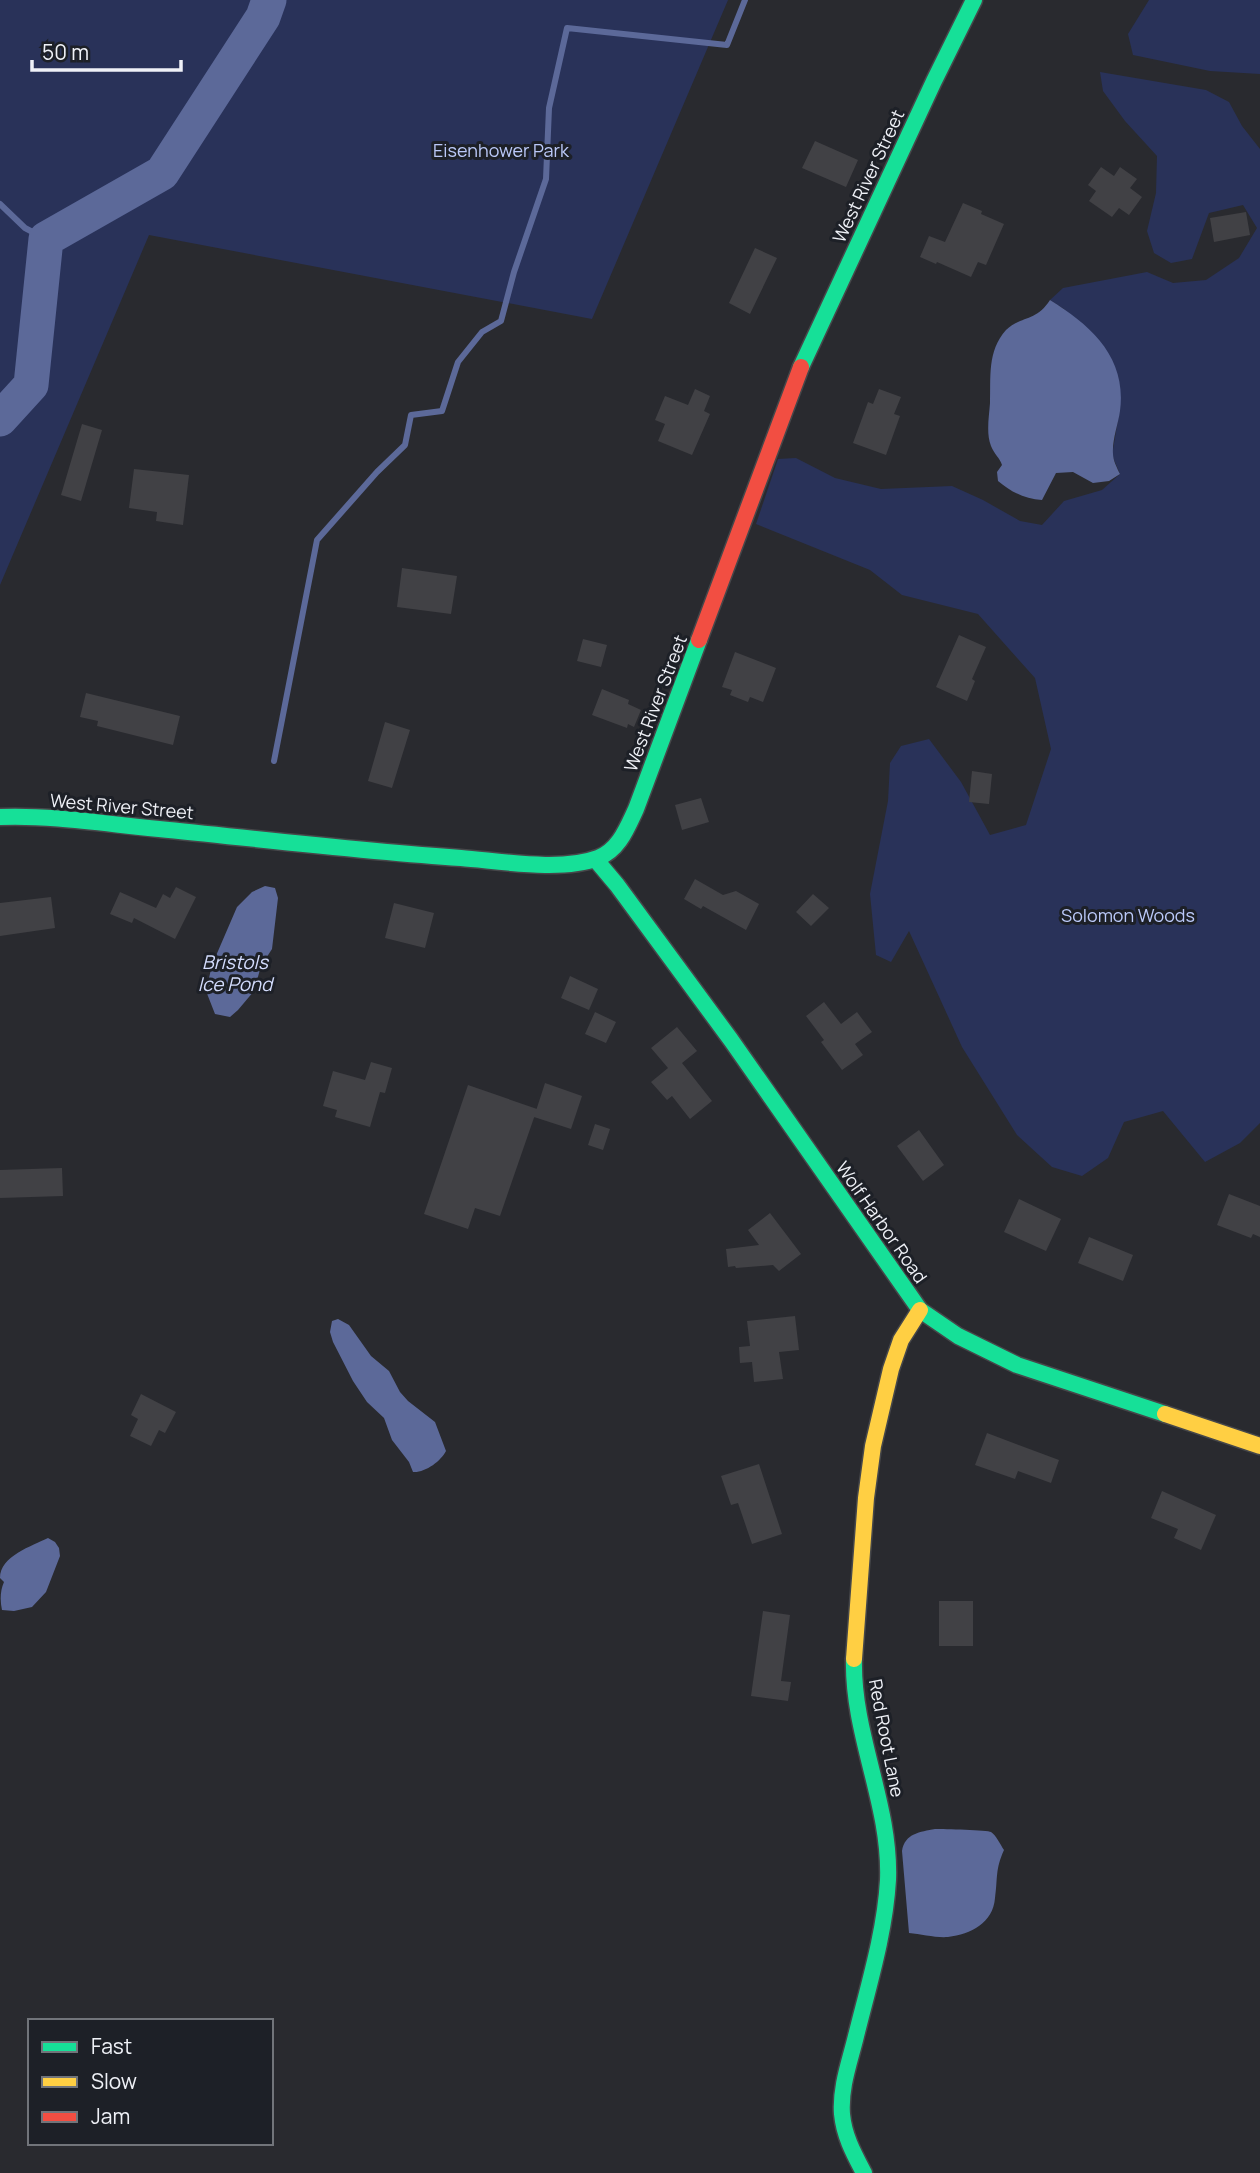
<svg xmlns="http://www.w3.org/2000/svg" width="1260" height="2173" font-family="Manrope,sans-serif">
  <rect width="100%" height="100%" fill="#292a2f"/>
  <path fill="#293259" d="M0,0H728L592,319L149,235L0,585Z
    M1149,0H1260V74L1210,71L1133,55L1128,34Z
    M1100,72L1206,90L1229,102L1242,126L1260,149V1123L1240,1143L1205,1162L1163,1111L1124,1122L1108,1158L1082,1176L1052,1167L1017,1135L962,1047L909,931L891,962L876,955L870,894L888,801L890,763L901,746L929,739L961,782L990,835L1026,825L1051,749L1035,678L978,614L902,595L870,570L756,524L778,459L796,458L835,478L881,489L952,486L983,500L1020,521L1042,525L1064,501L1102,490L1120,474L1112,455L1120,408L1064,309L1050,300L1063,288L1147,272L1173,283L1206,280L1239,258L1257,228L1243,205L1209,213L1192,259L1171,263L1154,253L1147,231L1156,193L1157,156L1125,121L1103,91Z"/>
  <path fill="#5c6999" d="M1050,300C1092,326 1127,358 1120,411C1118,425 1112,440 1113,454C1113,460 1117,468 1120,474L1109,481L1093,483L1073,472L1056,473L1042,500C1025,499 1011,492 998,481L997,472L1002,465C1000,458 994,454 991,446C986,433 989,417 990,403C991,378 987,351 1006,330C1020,316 1036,322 1050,300Z
    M265,886L275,888L278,898L272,949L261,966L254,991L238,1010L230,1017L215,1014L206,991L212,965L237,907L252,892Z
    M338,1319L349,1325L371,1356L389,1371L400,1392L408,1401L435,1422L446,1451C441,1461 425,1473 413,1472L409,1462L392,1440L384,1418L367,1402L353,1381L333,1342L330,1332L332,1321Z
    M48,1538L55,1542L59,1548L60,1556L46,1592L32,1607L14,1611L2,1610C0,1601 0,1591 4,1582L0,1578C0,1556 32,1546 48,1538Z
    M935,1829C944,1829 988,1830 991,1832C996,1835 1000,1844 1004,1850C995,1870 998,1877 995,1898C993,1923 971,1934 948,1937C936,1938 921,1934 909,1933L902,1851C905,1833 920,1832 935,1829Z"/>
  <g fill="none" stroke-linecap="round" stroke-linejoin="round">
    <path stroke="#5c6999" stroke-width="6" d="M0,204L25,228L46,239
      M274,761L317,540L377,472L405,445L411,415L442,411L458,362L482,332L501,321L514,272L546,179L549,108L567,28L727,45L745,0"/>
    <path stroke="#5c6999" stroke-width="35" d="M0,419L31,385L46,239L162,173L263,17L269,0"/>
  </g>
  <path fill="#414145" d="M815,141L858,160L846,187L802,168Z
    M1101,167L1114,176L1120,167L1137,179L1130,188L1142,197L1129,215L1119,208L1112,217L1089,201L1096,191L1088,185Z
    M963,203L982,211L981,214L1004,224L986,265L978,262L971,277L937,262L936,264L920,257L929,236L945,242Z
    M1246,212L1250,235L1214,242L1210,218Z
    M755,248L777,258L750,314L729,303Z
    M695,389L710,396L704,411L710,414L692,455L658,441L665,424L655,420L665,396L688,405Z
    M879,389L901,397L894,414L900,416L886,455L853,443L868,402L873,404Z
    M82,424L102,430L81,501L61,495Z
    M134,469L189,475L183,525L156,521L157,512L129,508Z
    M402,568L457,576L451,614L397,607Z
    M959,635L986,647L972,679L975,681L967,701L936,687Z
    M583,639L607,645L601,667L577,661Z
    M735,652L776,668L763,702L750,697L748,702L730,695L732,690L722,687Z
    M602,689L629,700L628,704L641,710L634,727L628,724L627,728L592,715Z
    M86,693L180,716L173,745L97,726L98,721L80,717Z
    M385,722L410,730L392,788L368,781Z
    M972,771L992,774L989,804L969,802Z
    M701,798L709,822L682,830L675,805Z
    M695,879L723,895L736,891L759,904L746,930L703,906L701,909L684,899Z
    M176,887L196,897L175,939L134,918L132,923L110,914L120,892L156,908L163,894L170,898Z
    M813,894L829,908L811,926L796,912Z
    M51,897L55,928L0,936V903Z
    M394,903L434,913L425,948L385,938Z
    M570,976L598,989L589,1010L561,998Z
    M824,1002L841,1024L857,1012L872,1032L855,1044L863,1055L842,1070L821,1042L824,1040L806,1016Z
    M595,1012L616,1022L606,1043L585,1034Z
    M677,1027L697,1051L682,1063L712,1101L690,1119L672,1096L667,1100L651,1082L668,1068L651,1048Z
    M371,1062L392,1068L385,1093L380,1092L370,1127L335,1117L337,1110L323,1106L333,1071L365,1080Z
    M545,1083L582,1096L571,1129L534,1117Z
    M468,1085L537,1109L500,1216L475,1208L468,1229L424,1214Z
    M595,1124L610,1129L603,1150L588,1145Z
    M919,1130L944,1165L923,1181L897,1146Z
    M62,1168L63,1196L0,1198V1170Z
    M1229,1194L1260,1206V1237L1253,1234L1251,1238L1217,1225Z
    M1019,1199L1061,1219L1046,1251L1004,1232Z
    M770,1213L801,1254L779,1271L773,1265L736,1268L735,1266L728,1267L726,1249L759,1245L748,1230Z
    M1089,1237L1133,1255L1123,1281L1078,1263Z
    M795,1316L799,1350L779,1352L783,1379L754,1382L752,1362L740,1363L739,1347L750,1346L747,1321Z
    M141,1394L176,1412L165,1433L159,1430L151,1446L130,1436L138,1419L131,1415Z
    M987,1433L1059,1460L1051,1483L1018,1471L1015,1479L975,1465Z
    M759,1464L782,1534L752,1544L738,1503L731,1505L721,1476Z
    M1162,1491L1216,1515L1201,1550L1174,1538L1178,1529L1151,1518Z
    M939,1601H973V1646H939Z
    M763,1611L790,1615L781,1681L791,1682L788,1701L751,1696Z"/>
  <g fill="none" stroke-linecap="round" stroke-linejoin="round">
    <defs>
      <path id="fast" d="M801,367L934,81L974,0
        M0,817C53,815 106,824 159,829C259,839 360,851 461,858C500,861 561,872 598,858C619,850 627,828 636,809L699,640
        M596,860L617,885L731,1040L920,1310L958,1336L1017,1365L1165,1414
        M854,1659C852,1734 891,1805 888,1880C885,1932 869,1984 856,2036C850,2061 840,2087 842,2114C844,2136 854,2154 864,2173"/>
      <path id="slow" d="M1165,1414L1260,1446
        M854,1659L866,1498L873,1446L891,1369L901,1340L920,1310"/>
      <path id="jam" d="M699,640L801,367"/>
    </defs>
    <use href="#fast" stroke="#46474a" stroke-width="19"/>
    <use href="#slow" stroke="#46474a" stroke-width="19"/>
    <use href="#jam" stroke="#46474a" stroke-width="19"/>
    <use href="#fast" stroke="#16e098" stroke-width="16"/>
    <use href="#slow" stroke="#ffcf43" stroke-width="16"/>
    <use href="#jam" stroke="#f24e42" stroke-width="16"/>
  </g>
  <g text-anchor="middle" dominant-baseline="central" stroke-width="6" stroke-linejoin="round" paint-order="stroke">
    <g font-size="18" fill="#bbc9f9" stroke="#1d2027">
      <text x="501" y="150">Eisenhower Park</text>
      <text x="1128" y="915">Solomon Woods</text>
    </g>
    <g font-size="18" fill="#eff1f7" stroke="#1d2027">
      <text transform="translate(868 176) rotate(-65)">West River Street</text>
      <text transform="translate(655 703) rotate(-69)">West River Street</text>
      <text transform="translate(122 806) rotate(5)">West River Street</text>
      <text transform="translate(882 1222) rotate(55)">Wolf Harbor Road</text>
      <text transform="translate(887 1738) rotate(79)">Red Root Lane</text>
    </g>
    <g font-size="19" font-style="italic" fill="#d3dcfd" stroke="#1d2027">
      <text x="235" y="962">Bristols<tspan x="235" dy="22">Ice Pond</tspan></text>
    </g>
  </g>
  <rect x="28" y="2019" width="245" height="126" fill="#1d2027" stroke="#71747a" stroke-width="2"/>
  <rect x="42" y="2042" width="35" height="10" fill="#16e098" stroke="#71747a" stroke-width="2"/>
  <text x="91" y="2054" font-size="21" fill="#eff1f7">Fast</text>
  <rect x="42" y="2077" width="35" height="10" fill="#ffcf43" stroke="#71747a" stroke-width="2"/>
  <text x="91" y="2089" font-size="21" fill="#eff1f7">Slow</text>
  <rect x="42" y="2112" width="35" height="10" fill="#f24e42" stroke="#71747a" stroke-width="2"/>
  <text x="91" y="2124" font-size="21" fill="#eff1f7">Jam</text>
  <path d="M32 60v10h149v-10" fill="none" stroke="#eff1f7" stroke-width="3.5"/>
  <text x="42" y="60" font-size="21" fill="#eff1f7" stroke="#1d2027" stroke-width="5" paint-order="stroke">50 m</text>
</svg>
